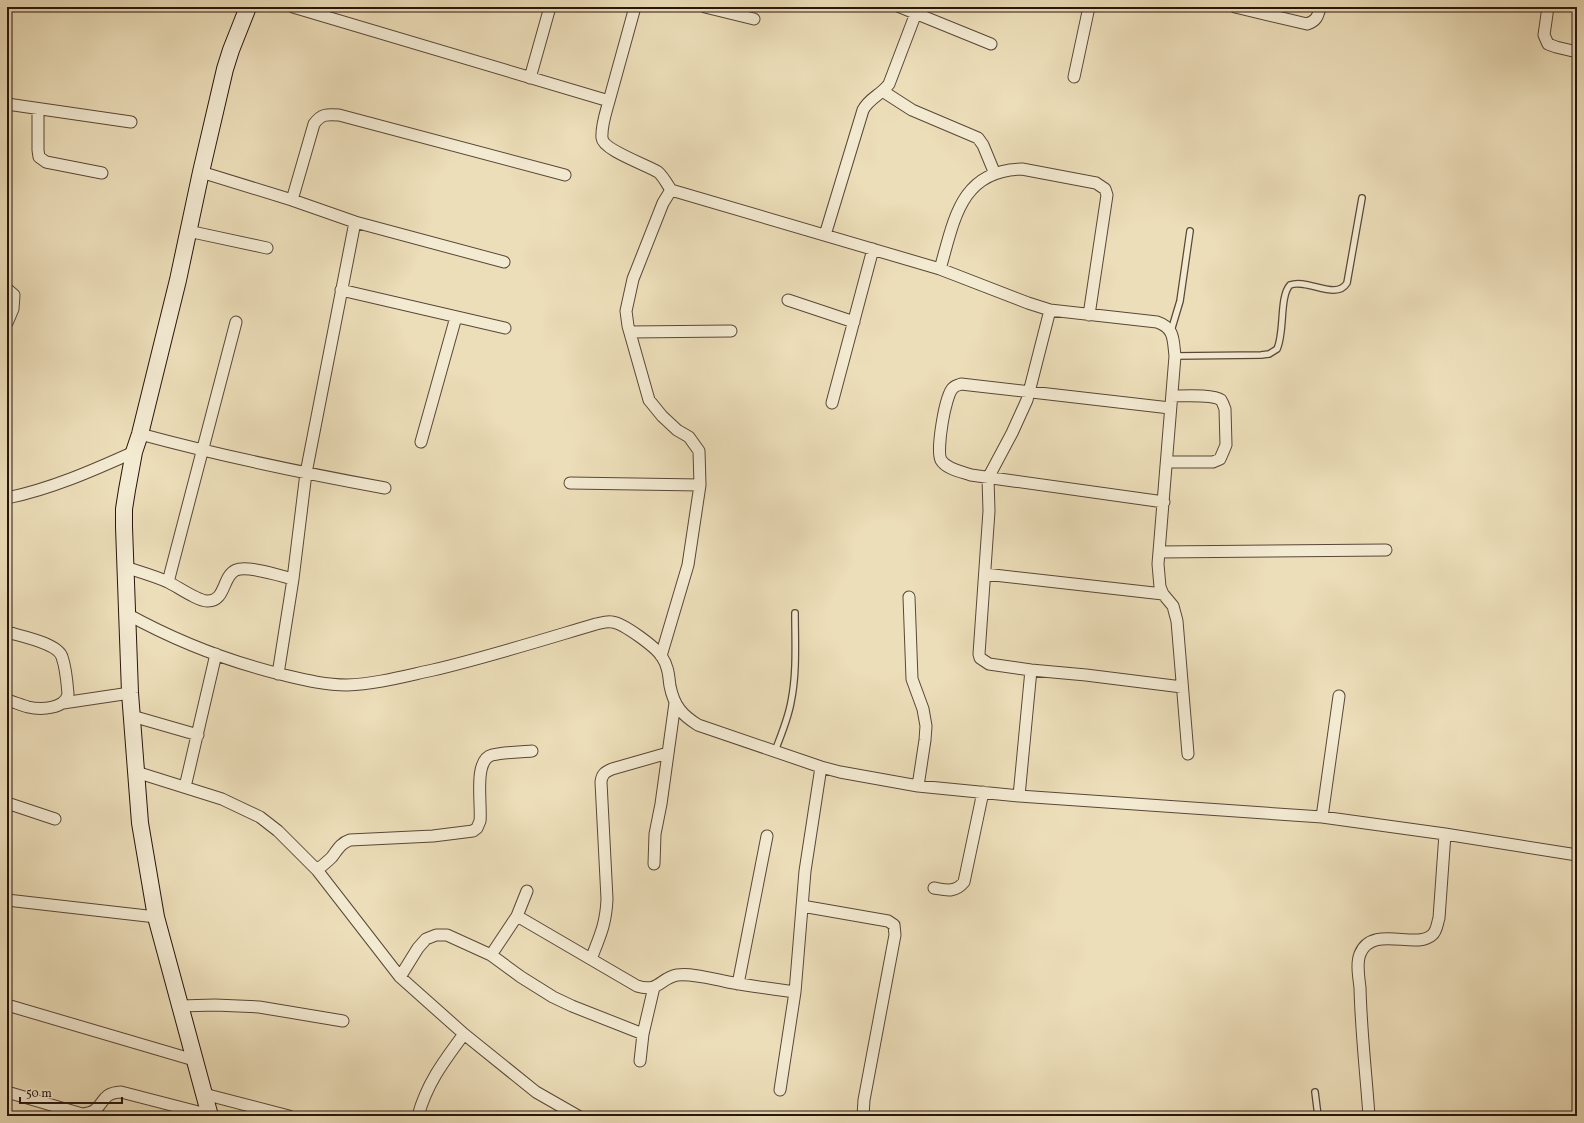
<svg xmlns="http://www.w3.org/2000/svg" width="1584" height="1123" font-family="Vollkorn,serif">
  <rect width="100%" height="100%" fill="#ecdeb9"/>
  <filter id="stains"><feTurbulence type="fractalNoise" baseFrequency=".005" numOctaves="4"/><feColorMatrix values="0 0 0 0 .2 0 0 0 0 .09 0 0 0 0 .02 0 0 0 .5 -.17"/></filter>
  <radialGradient id="worn" r=".72"><stop offset=".6" stop-color="#630" stop-opacity="0"/><stop offset="1" stop-color="#630" stop-opacity=".3"/></radialGradient>
  <g fill="none" stroke-linecap="round" stroke-linejoin="round">
    <defs>
      <path id="lane" d="M1171,331L1180,301L1190,231
        M1175,356L1261,355L1269,354L1277,349C1285,332 1279,297 1290,285C1307,278 1336,301 1347,283L1362,198
        M775,751C781,735 788,719 791,702C797,673 795,642 795,613
        M1315,1092L1318,1116"/>
      <path id="street" d="M293,7L609,101L635,7
        M705,7L754,19
        M900,7L991,44
        M1235,7L1307,24C1316,21 1318,17 1320,7
        M1548,7L1544,35L1548,44L1556,47L1577,52
        M1074,77L1089,7
        M530,78L550,7
        M884,92L912,110L978,138L983,145L995,174
        M609,101C606,112 601,126 602,138C603,150 647,165 658,172C663,176 667,184 671,190
        M7,104L131,122
        M38,109V150L39,157L46,162L102,173
        M201,172L292,200L355,222L504,262
        M292,200L314,124C321,114 327,114 339,115L565,175
        M188,231L267,248
        M825,235L863,110C869,98 881,95 889,84L916,13
        M940,269C954,221 960,170 1022,169L1096,183L1105,189L1107,195L1089,315
        M7,289L14,295L13,309L7,323
        M341,290L505,328
        M788,300L854,322
        M1050,310L1027,400L1012,433L988,478L989,511L979,654L980,658L989,664L1031,670L1086,675L1182,687
        M630,332L731,331
        M832,403L873,249
        M140,434C221,456 303,473 385,488
        M421,442L456,317
        M1167,462H1213L1220,459L1226,445L1225,409C1224,406 1223,403 1221,400C1213,394 1183,396 1172,396
        M570,483L700,485
        M7,498C51,489 94,470 134,452
        M1164,502L971,475C962,472 946,469 941,460C936,451 945,395 953,388C954,386 959,385 961,384L1170,408
        M1159,552L1386,550
        M125,567C140,572 155,576 168,582C178,587 198,601 207,601C226,602 222,576 236,570C247,565 281,576 293,579
        M985,574L1163,594
        M168,582L236,322
        M909,597L912,679L923,709L926,726L925,740L918,786
        M127,614C176,641 230,662 284,675C305,680 325,685 347,685C376,684 405,676 433,670C488,657 542,640 596,624C601,623 607,621 612,622C623,623 656,647 662,657C664,660 666,664 667,668C669,674 669,680 670,686C674,706 682,715 698,725L821,767L840,772L918,786L1019,796L1322,817L1445,834L1577,855
        M7,632C20,636 58,643 62,657C66,668 67,682 68,694C65,709 41,710 28,707C21,705 14,702 7,700
        M661,656L688,565L700,485L699,451L689,437L677,430L662,416L649,400L628,326L626,311L633,279L663,203L671,190L940,269L1028,303L1050,310L1157,322C1175,328 1173,340 1175,356L1158,564L1160,587L1163,594L1173,606L1177,621L1188,754
        M278,674L293,579L306,473L355,222
        M63,703L130,693
        M132,716L198,735
        M136,772L222,799L260,817L278,831L317,870L400,977L464,1034L536,1092L578,1116
        M185,787L216,654
        M1019,796L1031,670
        M7,803L55,819
        M1322,817L1339,696
        M654,864L655,834L661,804L675,703
        M317,870C322,866 328,861 332,857C338,849 341,843 350,840L433,836L473,831L477,828L480,821C482,805 473,760 492,755C505,752 520,752 532,751
        M934,888C946,890 955,893 964,882L983,792
        M7,900L156,917
        M802,906L888,921L894,925L895,935L864,1100L863,1116
        M517,916L637,986C659,993 660,978 677,975C693,973 712,979 728,982C750,986 773,989 795,992
        M491,955L517,916L527,891
        M591,959C600,936 606,924 607,899L601,782C602,774 605,772 612,769L668,753
        M400,977L418,948L426,939L436,935H447L491,955L521,977L553,997L572,1006L643,1034
        M738,984L767,836
        M7,1005L194,1060
        M180,1006L215,1005L259,1007L343,1021
        M640,1061L643,1034L654,987
        M780,1090L795,992L805,871L821,767
        M7,1092L82,1114C107,1112 96,1093 121,1092L210,1115
        M204,1094L289,1116
        M418,1116C427,1083 444,1061 464,1034
        M1369,1116C1366,1073 1361,1031 1360,988C1359,978 1356,964 1360,954C1372,924 1416,950 1432,935C1437,931 1437,924 1439,918L1445,834"/>
      <path id="secondary" d="M210,1116L156,917L140,823L130,693L124,527V509L127,490L134,452L140,434L178,280L201,172L225,69L231,50L248,7"/>
    </defs>
    <use href="#lane" stroke="#594737" stroke-width="8"/>
    <use href="#street" stroke="#594737" stroke-width="13"/>
    <use href="#secondary" stroke="#28150c" stroke-width="18"/>
    <use href="#lane" stroke="#f3ead2" stroke-width="5.5"/>
    <use href="#street" stroke="#f3ead2" stroke-width="11"/>
    <use href="#secondary" stroke="#f3ead2" stroke-width="16"/>
  </g>
  <rect width="1584" height="1123" fill="none" stroke="#ecdeb9" stroke-width="24"/>
  <rect x="8" y="8" width="1568" height="1107" fill="none" stroke="#28150c" stroke-width="2"/>
  <rect x="12" y="12" width="1560" height="1099" fill="none" stroke="#28150c"/>
  <path d="M20 1097v6h102v-6" fill="none" stroke="#28150c" stroke-width="2"/>
  <text x="26" y="1097" font-size="12" fill="#28150c" stroke="#f3ead2" stroke-width="3" paint-order="stroke">50 m</text>
  <rect width="100%" height="100%" filter="url(#stains)"/>
  <rect width="100%" height="100%" fill="url(#worn)"/>
</svg>
